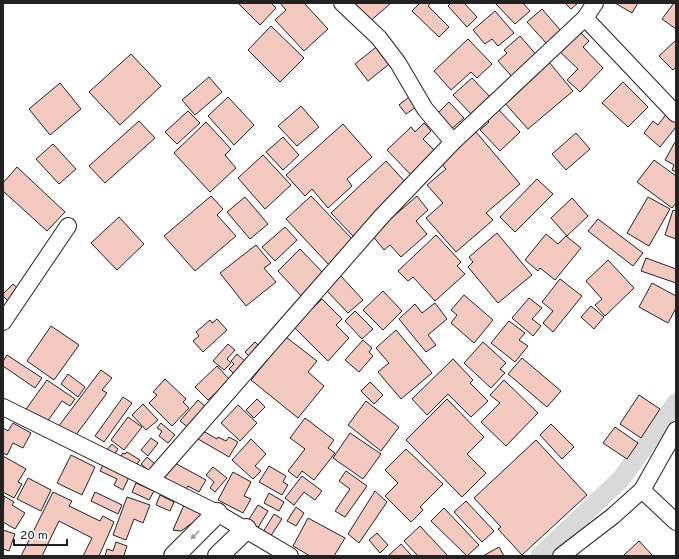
<svg xmlns="http://www.w3.org/2000/svg" width="679" height="559" font-family="Overpass,sans-serif">
  <rect width="100%" height="100%" fill="#fff"/>
  <g fill="none" stroke-linecap="round" stroke-linejoin="round">
    <path stroke="#d9d9d9" stroke-width="19" d="M540,556L621,479L676,403"/>
  </g>
  <path fill="#f3c9c0" stroke="#222" d="M238,3H271L276,8L260,25Z
    M280,3H304L328,29L304,51L275,20L286,10Z
    M354,3H391L368,23L353,4Z
    M420,3H431L428,6L449,27L439,37L412,11Z
    M451,3H464L477,17L467,27L448,6Z
    M495,3H523L530,11L515,24Z
    M565,3H578L571,9Z
    M615,3H638L632,13Z
    M674,3H676V29L662,19Z
    M542,9L561,31L547,44L527,22Z
    M495,11L514,33L498,46L492,39L485,44L473,30Z
    M271,26L304,58L280,82L248,50Z
    M577,29L589,41L583,47L603,68L580,92L567,80L578,69L557,49Z
    M520,36L539,58L514,79L498,61L507,53L504,50Z
    M468,39L492,64L477,78L471,72L451,90L434,71Z
    M676,40V67L673,70L659,56Z
    M380,44L393,61L368,81L355,64Z
    M131,54L161,86L120,125L89,92Z
    M549,62L573,91L528,129L503,101Z
    M209,77L222,92L195,115L182,100Z
    M472,78L491,98L472,115L453,95Z
    M623,82L648,107L628,127L602,103Z
    M60,83L81,109L50,135L29,109Z
    M228,97L254,125L234,145L208,116Z
    M409,97L416,107L406,114L399,105Z
    M449,102L464,118L450,130L436,115Z
    M301,106L319,127L297,146L278,126Z
    M496,107L520,132L500,151L480,130L489,122L484,117Z
    M188,111L200,123L177,144L165,132Z
    M667,113L676,120V127L660,147L644,133L653,121L658,125Z
    M139,121L155,138L105,183L89,166Z
    M206,122L231,149L225,155L236,168L210,192L174,153Z
    M424,123L431,131L423,139L436,152L412,176L387,150L411,127L415,132Z
    M343,124L372,157L347,179L352,186L328,208L312,189L305,196L286,175Z
    M476,132L520,184L486,213L493,220L456,252L426,218L443,203L427,185L446,169L440,162Z
    M576,133L590,149L566,170L552,154Z
    M283,137L299,155L283,170L266,152Z
    M675,142L676,143V172L672,170L674,165L665,160Z
    M53,144L76,169L59,184L36,159Z
    M263,155L291,185L265,209L238,178Z
    M654,160L676,176V203L672,208L637,182Z
    M386,161L407,184L353,236L331,213Z
    M17,167L65,212L47,231L3,191V183Z
    M537,179L553,194L515,232L500,217Z
    M211,196L223,209L217,215L236,236L195,271L164,236Z
    M311,196L355,242L330,266L286,219Z
    M417,196L428,210L416,221L427,234L401,257L390,245L384,250L372,235Z
    M245,197L268,224L250,239L227,212Z
    M648,197L670,209L649,246L627,233Z
    M572,198L588,216L567,236L551,218Z
    M673,210L676,211V239L665,235Z
    M119,217L144,244L117,270L91,243Z
    M598,219L643,253L633,266L588,231Z
    M285,227L297,240L275,261L262,247Z
    M497,233L532,275L498,303L468,267L473,262L469,257Z
    M546,234L558,244L566,236L581,248L555,280L540,268L538,271L525,260Z
    M436,235L461,262L457,266L465,274L435,301L413,277L408,281L398,271Z
    M256,245L271,263L264,268L276,282L246,306L220,273Z
    M300,249L326,276L303,298L278,271Z
    M646,258L676,269V283L641,271Z
    M608,260L634,288L605,316L595,305L602,299L586,281Z
    M340,275L363,300L348,313L325,289Z
    M560,279L582,296L553,332L543,323L553,311L542,302Z
    M652,283L676,296V308L668,323L639,307Z
    M13,284L22,292L11,304L3,296V294Z
    M383,291L402,311L383,330L363,310Z
    M464,295L493,320L474,343L451,323L457,315L451,310Z
    M529,298L542,308L532,319L541,326L533,336L512,318Z
    M322,299L342,319L336,325L349,338L328,361L294,327Z
    M435,303L447,319L428,335L436,345L426,352L399,319L415,304L422,313Z
    M591,306L604,317L594,329L581,317Z
    M355,311L373,329L362,339L345,321Z
    M217,319L227,330L203,352L193,341L199,336L196,332L210,320L212,323Z
    M509,321L525,333L519,340L528,346L515,362L491,343Z
    M51,326L79,345L54,380L27,361Z
    M396,330L432,373L401,399L378,372L389,363L376,348Z
    M286,337L317,361L308,372L324,386L298,418L251,380Z
    M363,340L372,348L369,352L373,356L359,372L345,360Z
    M255,342L261,348L251,358L245,352Z
    M483,342L506,363L500,369L505,373L491,388L464,363Z
    M228,344L235,350L227,359L231,363L224,370L213,361Z
    M237,354L247,363L236,376L229,369L234,364L231,361Z
    M7,355L42,378L35,388L3,366V361Z
    M522,358L561,391L547,407L508,374Z
    M453,359L473,380L470,383L488,401L471,417L448,394L427,415L412,399Z
    M217,366L230,380L208,400L195,387Z
    M101,370L112,378L102,390L107,393L73,439L58,427Z
    M68,374L85,387L78,397L61,384Z
    M165,379L186,399L183,402L189,408L172,426L149,403L157,395L153,392Z
    M47,380L75,399L70,406L62,401L44,426L24,412Z
    M504,380L538,413L506,446L481,422L500,403L490,395Z
    M370,382L383,395L374,404L361,391Z
    M639,395L660,409L641,438L620,424Z
    M123,397L132,403L104,442L95,436Z
    M257,399L265,407L254,418L246,410Z
    M447,399L484,437L467,454L486,473L462,497L406,440Z
    M198,400L207,408L189,428L180,421Z
    M366,401L399,427L381,451L348,425Z
    M143,404L158,420L146,430L132,415Z
    M238,405L257,423L240,441L221,423Z
    M128,417L142,427L124,450L111,440Z
    M305,418L334,440L328,448L335,453L314,480L302,471L297,478L288,471L305,449L290,438Z
    M13,423L31,433L23,448L13,443L7,455L3,453V428L8,431Z
    M161,423L175,435L168,443L159,436L162,431L157,428Z
    M551,424L574,447L562,459L540,435Z
    M615,427L638,443L627,459L603,443Z
    M203,431L217,439L218,437L226,441L229,437L238,442L229,457L198,439Z
    M350,433L381,454L363,479L333,458Z
    M151,438L158,443L148,456L141,450Z
    M251,439L266,454L255,466L261,471L253,479L232,460Z
    M536,440L587,495L522,555L498,529L501,527L474,498Z
    M112,444L118,449L112,458L105,452Z
    M406,449L443,484L420,507L423,510L411,522L385,496L398,483L385,470Z
    M127,452L140,460L133,470L118,461L123,453L125,454Z
    M71,455L95,467L82,495L57,483Z
    M3,456L26,469L18,482L22,484L14,498L3,492Z
    M147,457L155,464L149,471L141,464Z
    M173,462L206,480L199,492L188,486L184,492L163,481Z
    M104,463L130,475L123,490L114,485L117,479L100,471Z
    M269,466L286,476L283,482L288,485L282,495L259,482Z
    M213,467L227,478L215,492L210,488L214,482L206,475Z
    M346,471L367,486L345,517L335,511L350,489L339,481Z
    M233,472L251,482L244,496L251,499L243,513L218,500Z
    M302,476L322,491L315,500L304,492L294,505L285,498Z
    M28,478L51,490L41,511L17,499Z
    M136,483L154,491L149,500L132,492Z
    M375,491L387,502L359,543L348,534Z
    M53,492L72,501L69,506L100,521L103,516L114,522L99,556H83L92,538L59,521L42,556H21Z
    M95,492L122,505L118,514L91,501Z
    M269,493L284,502L279,511L264,503Z
    M160,495L174,502L170,511L156,505Z
    M4,496L14,502L12,505L25,513L15,529L3,522Z
    M127,497L150,505L143,523L134,519L126,540L113,535Z
    M466,501L494,531L482,542L454,512Z
    M184,505L205,514L181,531L173,530Z
    M258,505L268,511L256,531L246,524Z
    M296,507L304,513L296,526L287,521Z
    M444,508L479,545L467,556L431,521Z
    M274,514L282,519L270,537L263,532Z
    M308,518L345,538L334,556H310L293,546Z
    M420,526L448,556H418L404,541Z
    M3,530L15,534L9,551L3,549Z
    M377,533L388,545L380,553L369,540Z
    M639,541L653,556H623Z
    M116,542L127,546L124,555L127,556H105L107,549L113,551Z
    M401,544L411,555L410,556H388Z
    M499,547L504,556H483Z"/>
  <g fill="none" stroke-linecap="round" stroke-linejoin="round">
    <defs>
      <path id="minor" d="M342,3L379,38L398,63L425,109L453,142
        M585,18L676,114
        M3,322L68,226
        M3,407L217,513L290,556
        M151,480L382,216L453,142L585,18L595,3
        M642,490L676,522
        M561,556L613,516L642,490L676,430"/>
      <path id="tertiary" d="M174,556L217,513
        M218,556L246,529"/>
    </defs>
    <use href="#minor" stroke="#222" stroke-width="18"/>
    <use href="#tertiary" stroke="#222" stroke-width="22"/>
    <use href="#minor" stroke="#fff" stroke-width="16"/>
    <use href="#tertiary" stroke="#fff" stroke-width="20"/>
  </g>
  <defs><path id="oneway-solid" d="M-6-.8H1V-3.2L6.5 0L1 3.2V.8H-6Z"/></defs>
  <use fill="#9c9c9c" href="#oneway-solid" transform="translate(195 535) rotate(135)"/>
  <rect width="679" height="559" fill="none" stroke="#222222" stroke-width="8"/>
  <path d="M14 539v6h53v-6" fill="none" stroke="#222222" stroke-width="2"/>
  <text x="20" y="539" font-size="12" fill="#222222" stroke="#ffffff" stroke-width="3" paint-order="stroke">20 m</text>
</svg>
